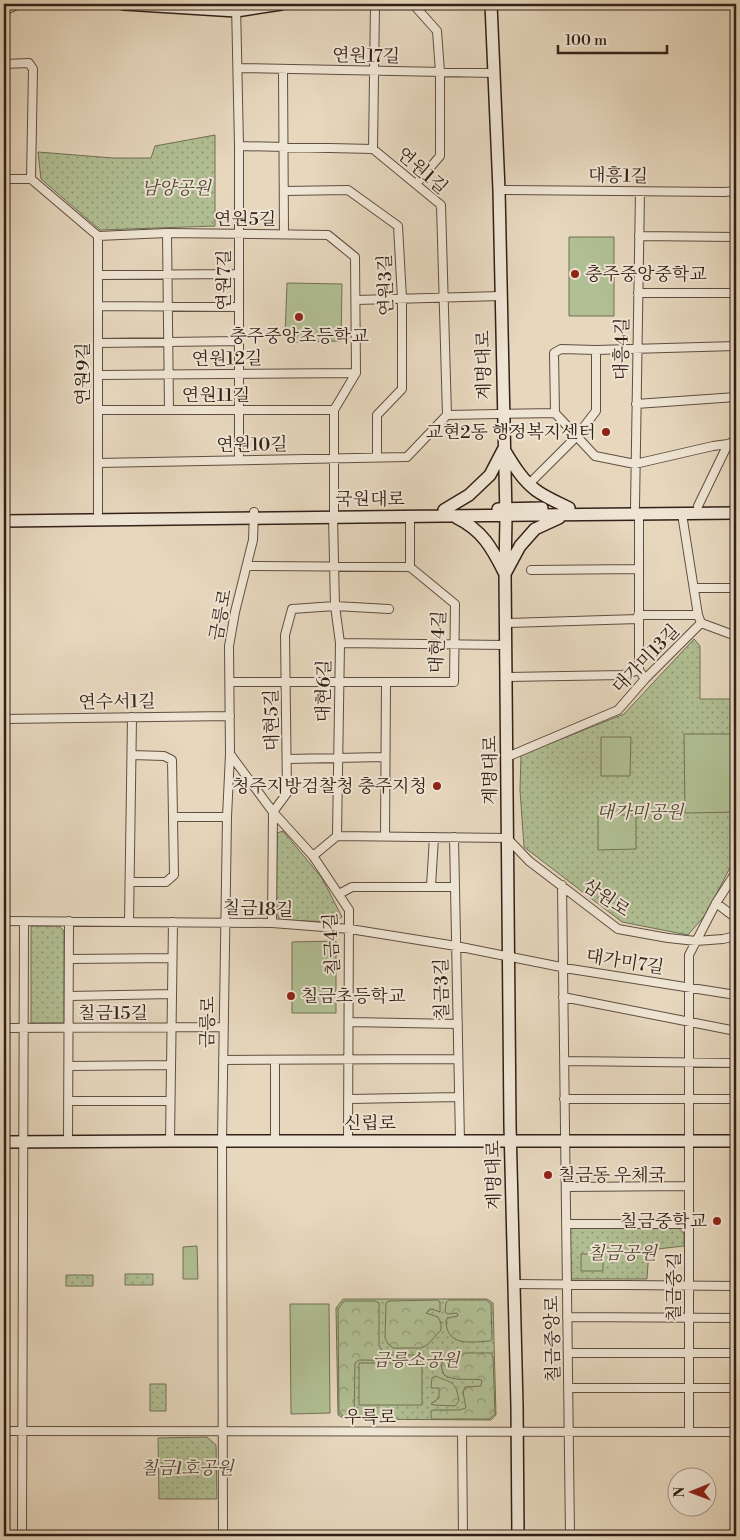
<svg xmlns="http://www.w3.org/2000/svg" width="740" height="1540" font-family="'Libre Bodoni','Noto Serif KR',serif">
  <defs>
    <pattern id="grass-dots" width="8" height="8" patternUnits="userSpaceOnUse" patternTransform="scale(1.25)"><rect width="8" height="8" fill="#b1bf94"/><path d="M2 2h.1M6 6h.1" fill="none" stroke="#919b78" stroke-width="1.8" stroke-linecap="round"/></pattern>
    <pattern id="forest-crowns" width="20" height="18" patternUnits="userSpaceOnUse" patternTransform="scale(1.25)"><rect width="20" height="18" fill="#b1bf94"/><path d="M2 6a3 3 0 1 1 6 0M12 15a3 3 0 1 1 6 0" fill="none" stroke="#919b78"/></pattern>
  </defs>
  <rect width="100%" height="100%" fill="#e6d7bd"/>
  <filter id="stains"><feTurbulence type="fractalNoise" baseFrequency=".004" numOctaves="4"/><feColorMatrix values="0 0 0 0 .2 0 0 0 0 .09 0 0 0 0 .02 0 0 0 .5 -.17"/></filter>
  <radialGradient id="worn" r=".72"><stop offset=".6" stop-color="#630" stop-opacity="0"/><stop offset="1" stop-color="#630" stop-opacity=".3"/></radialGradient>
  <path fill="url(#grass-dots)" stroke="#727056" d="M215,135V226L100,230L41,179L38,152L113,158H151L155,146Z
    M694,639L700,646V699H736V856L706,914L688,935L622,922L524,847L520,790L521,755L624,714Z
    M283,831L322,878L342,917L335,922L280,920L276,913L277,833Z
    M31,926H59L64,931V1023H31Z
    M570,1227H677L684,1233V1246L649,1250L647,1279H570Z
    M125,1274H153V1285H125Z
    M66,1275H93V1286H66Z
    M343,1299H487L493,1303L496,1415L491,1420L345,1419L338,1415L336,1308Z
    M150,1384H166V1411H150Z
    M207,1437L216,1445L217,1499H159L158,1438Z"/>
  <path fill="url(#forest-crowns)" stroke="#727056" d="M437,1300L440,1302V1312L431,1309L426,1313L438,1317L441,1323V1330L427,1345L421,1348H393L388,1344L385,1338L386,1303L389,1301Z
    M449,1300H486L491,1304L492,1339L490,1341C470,1342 447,1347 446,1321L448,1318L458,1316L457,1313L448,1314L445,1312L446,1303Z
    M344,1301H375L379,1303V1346L384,1353L392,1355H420L424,1358V1361L359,1360L355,1363L354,1417H345L339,1413L338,1309Z
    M465,1353H491L493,1357L495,1414L489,1419H433L431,1418V1411L434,1410H459L466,1408L463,1392L465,1387L481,1386L482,1380C469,1378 456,1382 444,1375L441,1366L443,1361L457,1360Z
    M435,1376C452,1383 456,1381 459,1401L455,1406L434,1405L431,1404L439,1398V1388H431L432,1378Z"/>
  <path fill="#b1bf94" stroke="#727056" d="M569,237H614V316H569Z
    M287,283L342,284L341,341L293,342L285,335Z
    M684,734H736V812L685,813Z
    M601,737H631L630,776H601Z
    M598,815H636V849L598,850Z
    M336,941V1013H292V942Z
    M197,1246L198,1279H183V1247Z
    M581,1254H603V1271H581Z
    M329,1304L330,1413L291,1414L290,1304Z
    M359,1363H422V1405H359Z"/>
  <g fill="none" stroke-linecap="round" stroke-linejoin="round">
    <defs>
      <path id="street" d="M236,4L239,146V460
        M413,4L437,31L440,72V156L416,184
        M4,11L19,4
        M4,64L29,63L33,69L31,179
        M238,68L494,73
        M283,69L284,234
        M239,146L373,149L441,205L447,415
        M373,149L375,4
        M4,179H31
        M31,179L98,236L167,233L328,235L355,257L356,373L334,410V511
        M499,190L724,192L736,191
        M285,191L348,190L398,226L402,298V389L377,415V457
        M167,233L169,410
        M98,236V513
        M639,236L736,237
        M98,275L239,274
        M638,293H736
        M356,300L501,296
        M98,306L239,307
        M98,343L239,341
        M98,375L356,373
        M636,404L736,397
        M98,410H334
        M555,413L554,353L561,349L596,350L736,346
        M555,413L595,456L635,464L713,446L728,444L736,441
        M98,463L407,457L447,415L555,413
        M529,484L576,437L596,411V350
        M698,506L728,444
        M635,507L640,192
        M639,514V670L645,679
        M410,567V516
        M531,570L638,569
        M694,588H736
        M638,615H698
        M506,623L638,619
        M701,623L736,636
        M340,643L506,645
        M507,677L623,675L639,670
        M230,682H454L455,604L410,567L247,566
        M4,719L230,716
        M230,754L273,812L313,856L349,910L348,1141
        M507,757L618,710L645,679L701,623L698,615L682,514
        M287,759L384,757
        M174,817H227
        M337,836L507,838L529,861L618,929L668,938L696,941L723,939L736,936
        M385,836L386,682
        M454,837L460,1141
        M313,856L337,836L340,643L335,606L333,516
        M130,882H166L174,875L172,760L164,756L132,755
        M562,885L570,1536
        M431,886L434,837
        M339,894L352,887H455
        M716,903L732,915L736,913
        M4,921L272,923L350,929L456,946L571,969L736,995
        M129,922L132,717
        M272,923L273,812L287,793L285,635L292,609L335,606L389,609
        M70,959L172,958
        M70,996L172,994
        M563,997L736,1031
        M349,1022L458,1024
        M4,1028L223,1027
        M223,1060L458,1059
        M275,1060V1141
        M564,1061L736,1063
        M69,1066L171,1065
        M349,1099L459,1097
        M564,1099H736
        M68,1101H170
        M68,1141L69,921
        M170,1141L173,922
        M566,1187L689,1186
        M566,1224H689
        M514,1284L736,1286
        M567,1317L736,1318
        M568,1353H736
        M568,1388H736
        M4,1431L736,1432
        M462,1432L463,1536
        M689,1432V955L716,903L736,872
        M22,1536L24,921
        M223,1536L222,1141L227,817L230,754L229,646L235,612L253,540L254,512"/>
      <path id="secondary" d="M124,4L236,11L281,4
        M491,4L499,190L506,517L505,573L510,1125L517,1406L518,1536
        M505,451C514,466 523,481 537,491C547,498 559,503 569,508
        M498,509L542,508
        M444,510L469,495L490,475L503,450
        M457,518C482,530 492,548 504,572
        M4,521C248,517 492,516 736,513
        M506,572L520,546L535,529L559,518
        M4,1142L170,1141H736"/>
    </defs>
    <use href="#street" stroke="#604e41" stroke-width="10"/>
    <use href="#secondary" stroke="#332018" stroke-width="14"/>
    <use href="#street" stroke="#efe5d4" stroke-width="8"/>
    <use href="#secondary" stroke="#efe5d4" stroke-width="11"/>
  </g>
  <g fill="#8f2418" stroke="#efe5d4" stroke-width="2">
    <circle cx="575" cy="274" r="5"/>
    <circle cx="299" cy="317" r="5"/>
    <circle cx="606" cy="432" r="5"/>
    <circle cx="437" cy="786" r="5"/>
    <circle cx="291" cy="996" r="5"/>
    <circle cx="548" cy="1175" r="5"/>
    <circle cx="717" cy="1221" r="5"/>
  </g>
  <g text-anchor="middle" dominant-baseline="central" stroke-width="4" stroke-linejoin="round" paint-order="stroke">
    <g font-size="18" fill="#332018" stroke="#efe5d4">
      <text transform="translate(366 56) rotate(1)">연원17길</text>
      <text transform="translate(422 171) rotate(41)">연원1길</text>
      <text transform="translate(618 176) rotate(1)">대흥1길</text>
      <text x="245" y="219">연원5길</text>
      <text transform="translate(224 280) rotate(-90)">연원7길</text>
      <text transform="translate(386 285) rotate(-92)">연원3길</text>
      <text transform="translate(622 349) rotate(-89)">대흥4길</text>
      <text transform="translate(227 359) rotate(-1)">연원12길</text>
      <text transform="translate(484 365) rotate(-91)">계명대로</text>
      <text transform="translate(83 374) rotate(-90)">연원9길</text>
      <text x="216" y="395">연원11길</text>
      <text transform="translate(252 445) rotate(-1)">연원10길</text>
      <text x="370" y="499">국원대로</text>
      <text transform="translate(221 615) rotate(-79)">금릉로</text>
      <text transform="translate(438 642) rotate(-87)">대현4길</text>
      <text transform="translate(646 659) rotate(-46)">대가미13길</text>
      <text transform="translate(324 691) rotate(-89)">대현6길</text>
      <text transform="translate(117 702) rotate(-1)">연수서1길</text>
      <text transform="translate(272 720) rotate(-91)">대현5길</text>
      <text transform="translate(490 770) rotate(-90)">계명대로</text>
      <text transform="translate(606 898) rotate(34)">삼원로</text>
      <text transform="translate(258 909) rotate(2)">칠금18길</text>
      <text transform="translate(332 944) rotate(-93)">칠금4길</text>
      <text transform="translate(625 962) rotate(9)">대가미7길</text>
      <text transform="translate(442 989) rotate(-91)">칠금3길</text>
      <text x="113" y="1013">칠금15길</text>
      <text transform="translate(208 1022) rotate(-89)">금릉로</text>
      <text x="370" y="1123">신립로</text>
      <text transform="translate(494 1175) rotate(-91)">계명대로</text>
      <text transform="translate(674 1287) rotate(-90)">칠금중길</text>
      <text transform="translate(553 1339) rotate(-91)">칠금중앙로</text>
      <text x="370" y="1417">우륵로</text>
    </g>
    <g font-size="18" font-style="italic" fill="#524837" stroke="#efe5d4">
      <text x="176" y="188">남양공원</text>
      <text x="640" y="812">대가미공원</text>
      <text x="622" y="1253">칠금공원</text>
      <text x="416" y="1360">금릉소공원</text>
      <text x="187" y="1468">칠금1호공원</text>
    </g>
    <g font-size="18" fill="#332018" stroke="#efe5d4" text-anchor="start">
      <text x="585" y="274">충주중앙중학교</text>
      <text x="299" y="336" text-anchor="middle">충주중앙초등학교</text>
      <text x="596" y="432" text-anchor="end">교현2동 행정복지센터</text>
      <text x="427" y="786" text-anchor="end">청주지방검찰청 충주지청</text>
      <text x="301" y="996">칠금초등학교</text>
      <text x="558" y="1175">칠금동 우체국</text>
      <text x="707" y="1221" text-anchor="end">칠금중학교</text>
    </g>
  </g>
  <rect width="740" height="1540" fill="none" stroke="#e6d7bd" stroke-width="20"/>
  <rect x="5" y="5" width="730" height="1530" fill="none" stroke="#332018" stroke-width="2.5"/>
  <rect x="10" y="10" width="720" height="1520" fill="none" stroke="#332018"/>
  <g transform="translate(692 1492) rotate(269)"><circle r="24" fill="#efe5d4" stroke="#a49689"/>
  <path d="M0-4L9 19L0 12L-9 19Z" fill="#8f2418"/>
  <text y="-8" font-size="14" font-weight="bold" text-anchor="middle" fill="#332018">N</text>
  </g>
  <path d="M558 45v8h109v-8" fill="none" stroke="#332018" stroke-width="2.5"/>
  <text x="565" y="45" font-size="15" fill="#332018" stroke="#efe5d4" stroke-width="4" paint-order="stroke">100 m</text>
  <rect width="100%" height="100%" filter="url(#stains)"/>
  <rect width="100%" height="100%" fill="url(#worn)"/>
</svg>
